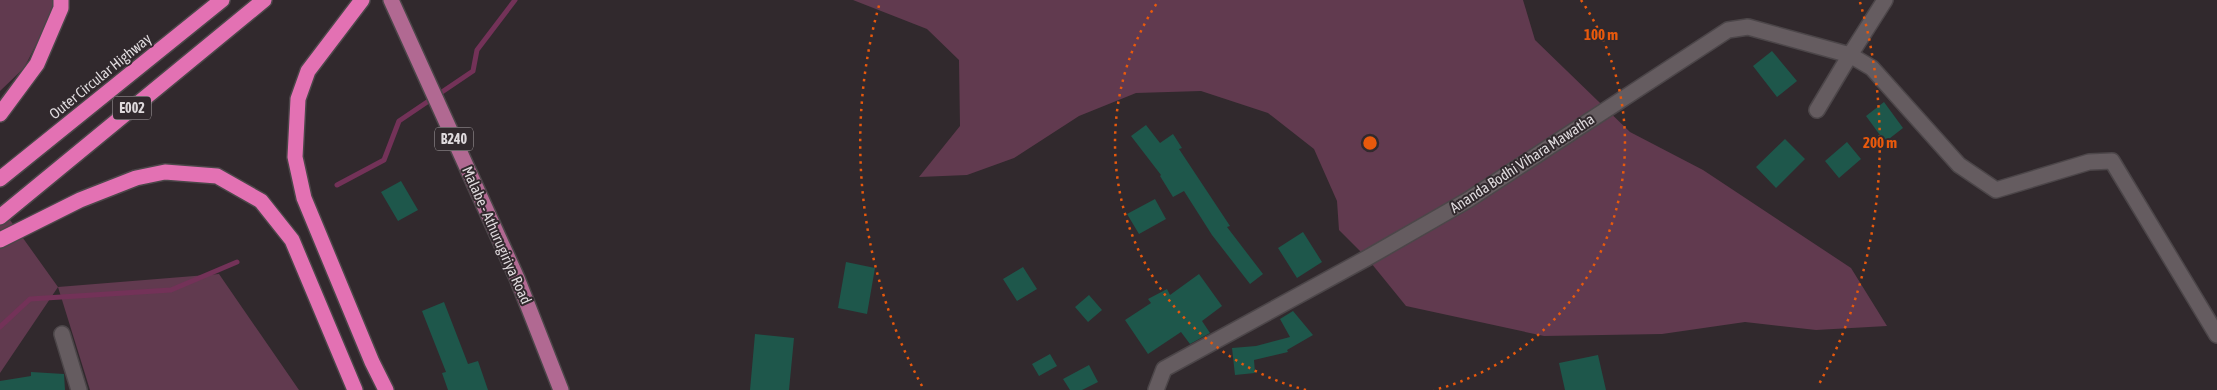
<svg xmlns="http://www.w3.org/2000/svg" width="2217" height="390" font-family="'Asap Condensed',sans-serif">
  <rect width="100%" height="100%" fill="#31292d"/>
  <path fill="#613a4f" d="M0,0H59L24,68L0,91Z
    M853,0H1523L1535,40L1630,132L1703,170L1851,268L1887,326L1816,330L1745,322L1662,334L1544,336L1406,306L1367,258L1339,230L1337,201L1314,149L1268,113L1201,91L1136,93L1079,116L1014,158L967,175L919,177L960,126L959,60L927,29Z
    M0,206L58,287L219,274L299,390H90L58,287L0,373Z"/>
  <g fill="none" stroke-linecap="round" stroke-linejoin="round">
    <path stroke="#733258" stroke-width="5" d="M337,185L384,160L399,121L473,71L477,50L515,0
      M0,327L30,299L171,290L237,262"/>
  </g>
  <path fill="#1e574b" d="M1772,51L1797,81L1777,97L1753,66Z
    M1884,102L1903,128L1885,142L1866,116Z
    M1146,125L1160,143L1173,134L1182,148L1179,149L1230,226L1227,227L1263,274L1250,284L1212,235L1184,191L1173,197L1160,176L1161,175L1131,136Z
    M1785,139L1805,159L1776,188L1756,167Z
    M1847,142L1861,159L1839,178L1825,161Z
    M401,181L418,210L398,221L381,192Z
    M1155,199L1166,219L1139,234L1127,214Z
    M1303,232L1322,262L1297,278L1278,248Z
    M846,262L875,268L867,314L838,308Z
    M1023,267L1037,289L1017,301L1003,279Z
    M1199,274L1222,306L1202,321L1210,333L1190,344L1181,332L1148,354L1125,320L1151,303L1148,299L1167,289L1170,295Z
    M1089,295L1102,310L1088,322L1075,307Z
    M444,302L468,364L478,361L488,390H448L442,373L446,372L422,311Z
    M1293,311L1313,335L1287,350L1288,352L1254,360L1255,373L1235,375L1232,348L1256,346L1290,337L1280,319Z
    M755,334L794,338L789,390H750Z
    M1050,354L1057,366L1039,376L1032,364Z
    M1598,355L1606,390H1565L1559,363Z
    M1089,365L1098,382L1082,390H1070L1063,379Z
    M31,372L64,374L65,390H0V381L31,376Z"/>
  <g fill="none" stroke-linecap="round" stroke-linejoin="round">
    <defs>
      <path id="minor" d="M1885,0L1850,55L1872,68L1959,165L1996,190L2089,162L2112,161L2217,335
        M62,334L79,390
        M1156,390L1164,369L1367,258L1468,200L1728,30L1748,27L1850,55L1817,110"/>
      <path id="major" d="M391,0L517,278L561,390"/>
      <path id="highway" d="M362,0L308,71L298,99L295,157L304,198L372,362L386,390
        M0,114L37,64L61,8V0
        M0,179L222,0
        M0,217L264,0
        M0,240L80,200L136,178L165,172L217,176L261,201L292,240L355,390"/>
    </defs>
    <use href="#minor" stroke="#4c4649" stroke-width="18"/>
    <use href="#major" stroke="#4c4649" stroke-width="18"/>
    <use href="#highway" stroke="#4c4649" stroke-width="18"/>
    <use href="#minor" stroke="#655c60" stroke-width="15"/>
    <use href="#major" stroke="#b16992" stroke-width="15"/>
    <use href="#highway" stroke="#e371b3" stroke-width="15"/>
  </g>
  <g fill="none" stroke="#e8590c" stroke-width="2.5" stroke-dasharray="2.5 5">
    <path d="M1306 390A255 255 0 0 1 1159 0M1581 0A255 255 0 0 1 1434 390"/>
    <path d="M922 386A510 510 0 0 1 880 2M1860 2A510 510 0 0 1 1818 386"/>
  </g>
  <g text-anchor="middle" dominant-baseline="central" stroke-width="4" stroke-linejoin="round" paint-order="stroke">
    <g fill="#31292d" stroke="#aba5a8" stroke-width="1">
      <rect x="113" y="96.5" width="38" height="23" rx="4"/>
      <rect x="435" y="127.5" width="38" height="23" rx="4"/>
    </g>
    <g font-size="14" font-weight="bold" fill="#dfdadd">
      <text x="132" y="108">E002</text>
      <text x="454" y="139">B240</text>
    </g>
    <g font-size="15" fill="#dfdadd" stroke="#31292d">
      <text transform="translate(100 76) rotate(-39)">Outer Circular Highway</text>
      <text transform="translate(1522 163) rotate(-33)">Ananda Bodhi Vihara Mawatha</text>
      <text transform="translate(497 235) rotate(66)">Malabe - Athurugiriya Road</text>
    </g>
  </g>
  <circle cx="1370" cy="143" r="8" fill="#e8590c" stroke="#31292d" stroke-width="2.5"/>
  <g font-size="15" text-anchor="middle" font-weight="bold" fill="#e8590c" stroke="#31292d" stroke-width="4" stroke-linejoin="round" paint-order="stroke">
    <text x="1601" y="40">100 m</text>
    <text x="1880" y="148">200 m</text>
  </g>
</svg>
